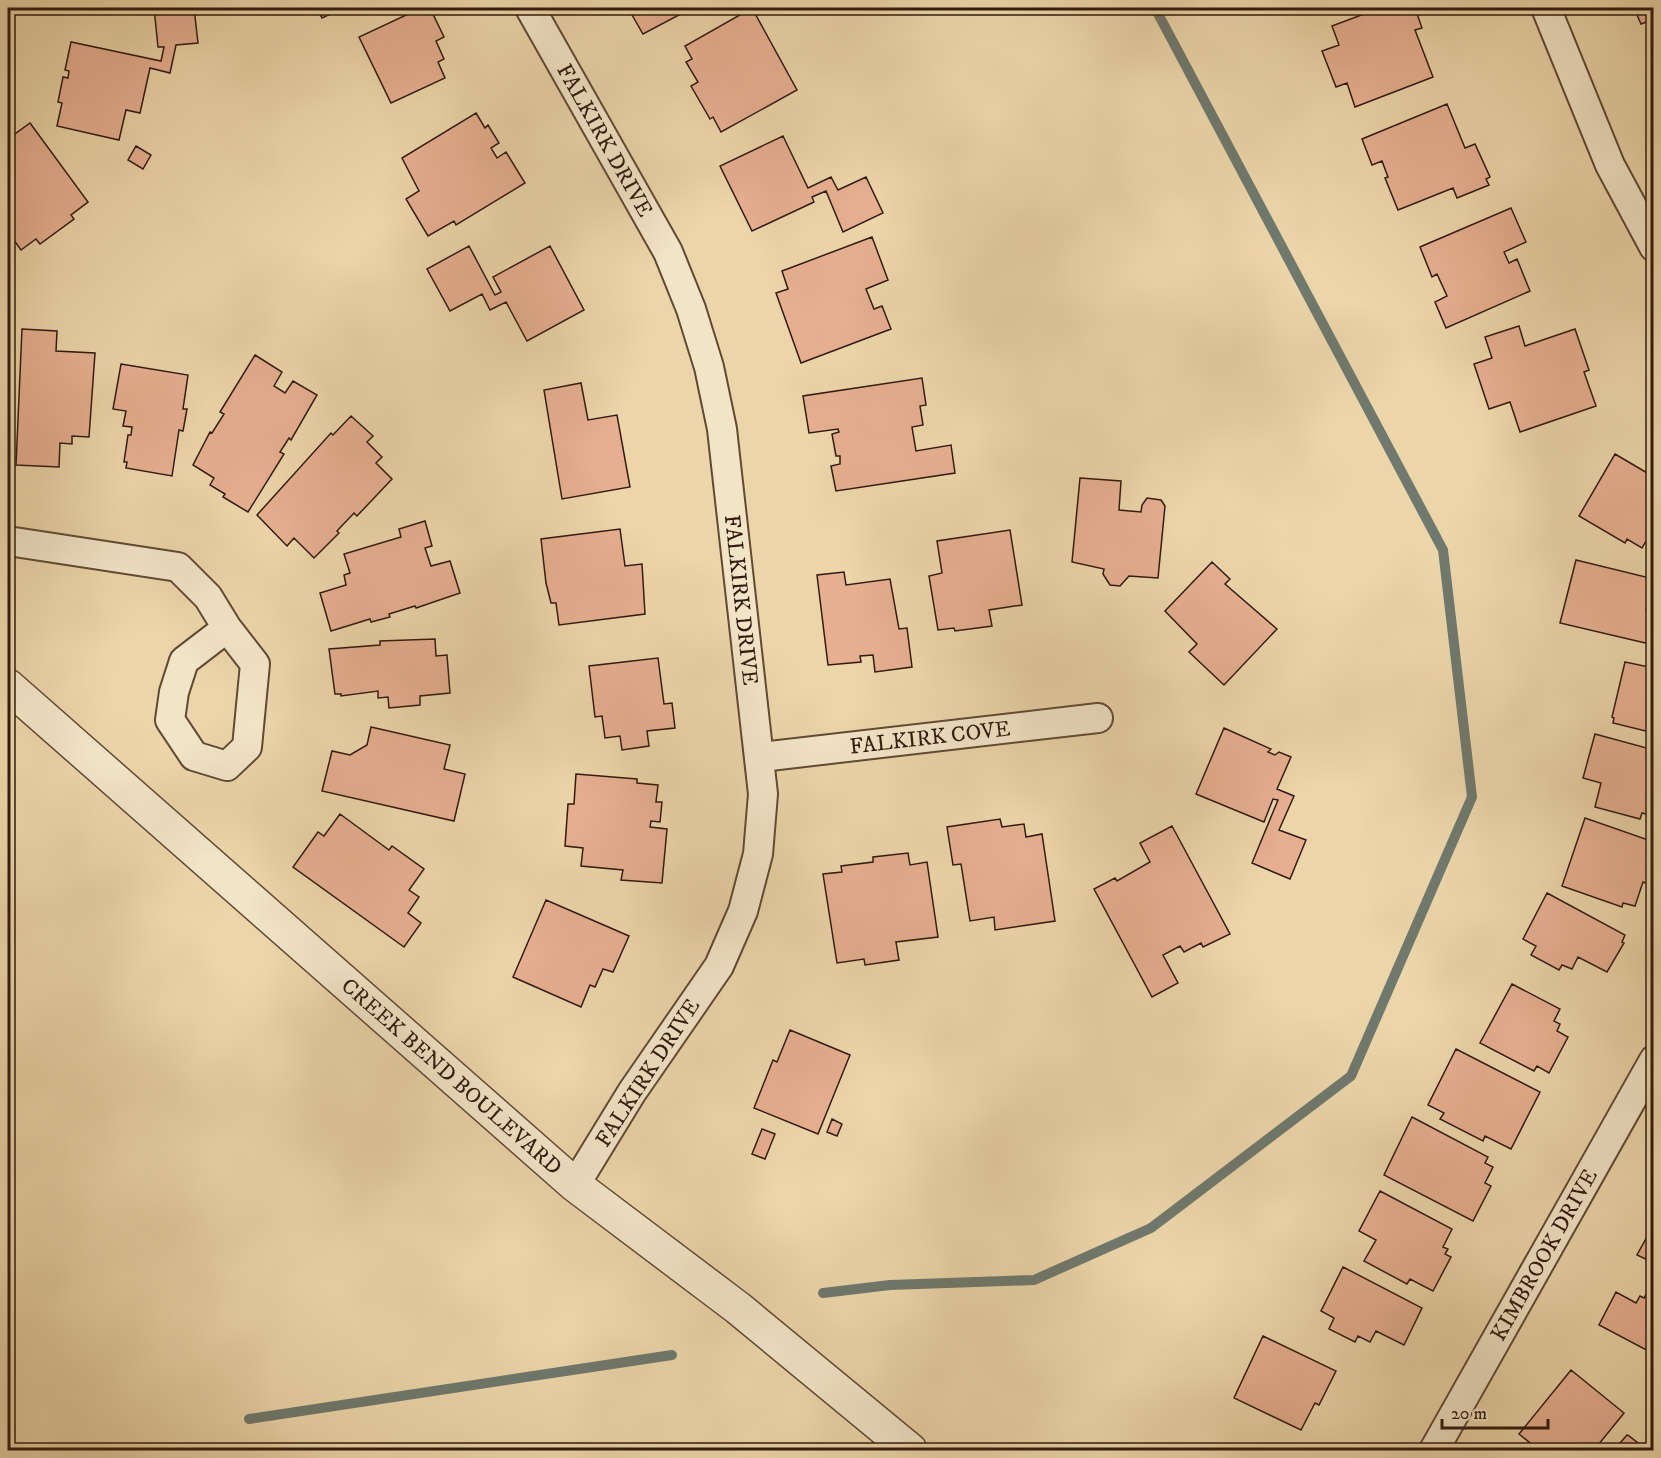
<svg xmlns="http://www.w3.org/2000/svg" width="1661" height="1458" font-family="'IM FELL DW Pica',serif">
  <rect width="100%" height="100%" fill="#ebd5a9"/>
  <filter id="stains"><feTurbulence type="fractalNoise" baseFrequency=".00333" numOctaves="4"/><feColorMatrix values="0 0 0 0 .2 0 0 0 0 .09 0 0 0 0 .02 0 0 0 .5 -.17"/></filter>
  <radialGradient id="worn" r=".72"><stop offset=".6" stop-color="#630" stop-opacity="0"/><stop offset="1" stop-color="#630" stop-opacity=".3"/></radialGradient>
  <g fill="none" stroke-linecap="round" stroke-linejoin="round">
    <path stroke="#6f796d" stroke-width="10" d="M823,1293L890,1285L1034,1280L1151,1228L1351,1076L1472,797L1443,550L1155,8
      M249,1419L672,1355"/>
  </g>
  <path fill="#e6af90" stroke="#311b0d" stroke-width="1.5" d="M154,8H194L198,43L176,45L170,73L150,68L140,113L126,110L119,140L57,126L62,103L58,102L63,77L68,78L69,71L65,70L71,42L161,61L164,47H158Z
    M317,8H343L322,18Z
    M421,8H430L444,37L436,41L444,59L438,62L445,78L391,103L359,37Z
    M628,8H692L643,34Z
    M752,8L797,90L721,132L713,117L710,119L691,86L698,82L686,62L692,59L685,46Z
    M1371,8H1415L1422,28L1415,30L1433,77L1355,107L1347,83L1336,87L1322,51L1339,45L1332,26L1372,11Z
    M1634,8H1654V19L1641,24Z
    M1447,104L1465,148L1475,144L1490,177L1486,179L1489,185L1457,198L1453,188L1398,210L1385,178L1388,177L1382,161L1372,165L1362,139Z
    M476,113L485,128L488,125L499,143L491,148L497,158L506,152L525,183L456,225L454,221L428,236L406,199L419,191L402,158Z
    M30,123L88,202L71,215L74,219L40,244L36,239L21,250L8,232V139Z
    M783,136L808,188L831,177L838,190L866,177L883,213L843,232L826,191L812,197L814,202L752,231L720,166Z
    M136,146L151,155L143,169L128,160Z
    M1511,208L1526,242L1504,252L1509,263L1517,259L1530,291L1446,328L1435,302L1447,296L1437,274L1432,277L1420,247Z
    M872,237L888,280L866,289L874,309L882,306L891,329L801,363L776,293L788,289L782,271Z
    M469,246L495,295L501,292L493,277L550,246L584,310L527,341L506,302L490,310L482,294L450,311L427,269Z
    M1519,326L1525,346L1575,329L1589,370L1584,372L1596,406L1520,432L1510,402L1489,409L1474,364L1492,358L1485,337Z
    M22,329L57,331L56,351L95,353L89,437L72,436V444L60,443L59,467L16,465Z
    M255,355L282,372L274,386L285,393L293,381L317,395L291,440L289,438L280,452L284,454L248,512L223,497L225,494L210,485L214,478L193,465L210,432L212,433L224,414L220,412Z
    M121,364L188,375L183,409H187L183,431L179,430L172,476L126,468L127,462H124L128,435H131L132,427L123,426L126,411L113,409Z
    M922,378L926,405L920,406L923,425L912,427L916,451L951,445L955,473L836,491L831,466L840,464V456H836L832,434L839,432L838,429L809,433L803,396Z
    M581,383L588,420L617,415L630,487L562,499L544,390Z
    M351,416L373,436L367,442L382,457L376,463L392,479L357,516L354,513L337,531L339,533L314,558L294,538L287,546L257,515L331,433L333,435Z
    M1615,454L1654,477V527L1642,548L1627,539L1625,543L1579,516Z
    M1080,478L1121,481L1119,510L1141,512L1142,505L1147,498L1161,500L1165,506L1158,578L1129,576L1120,586L1110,585L1103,574L1104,569L1072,562Z
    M425,521L432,546L425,548L431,566L450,561L460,593L416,608L415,606L389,614L390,617L371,622L370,619L331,631L320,593L346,585L344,575L350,573L344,554L401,537L399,529Z
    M620,529L625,566L642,564L645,614L559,625L556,603H551L546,583L541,539Z
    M1010,530L1022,605L989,610L992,626L955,631L954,628L938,630L929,576L942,573L937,541Z
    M1576,560L1654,579L1646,610L1654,611V645L1560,623Z
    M1212,562L1230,579L1225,584L1277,629L1224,685L1189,652L1197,644L1165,611Z
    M844,572L846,585L890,579L899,629L907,628L912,667L875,672L873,655L860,656L861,662L828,665L817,575Z
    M435,639L436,656L447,655L450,693L420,696V705L389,708L388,697L378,698V691L341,696V694H335L329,649L380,645V641Z
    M658,658L664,704L672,703L675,728L647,731L649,746L622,750L620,736L605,738L602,716L595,717L589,666Z
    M1625,662L1654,668V733L1613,723L1614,718L1612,717Z
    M371,727L450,745L444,769L465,774L454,821L322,791L332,751L350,755L367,745Z
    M1224,728L1271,749L1268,752L1275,755L1279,752L1291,757L1277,789L1294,796L1279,830L1306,840L1290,879L1252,863L1278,800L1273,799L1264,822L1196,794Z
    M1595,734L1654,750V816L1642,813L1640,819L1595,807L1601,783L1583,778Z
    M576,774L637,779V783L658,785L656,802H662L660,822L651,821L650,827L667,829L662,883L621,880L623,870L581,866L583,848L565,846L568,804H574Z
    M340,814L389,850L392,846L424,869L409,890L419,897L408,913L421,923L404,947L293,867L318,832L324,836Z
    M1585,818L1654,842V869L1648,884L1643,882L1635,906L1623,903L1622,907L1562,886Z
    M1000,819L1002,827L1024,824L1026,837L1042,834L1055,921L995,930L994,917L970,921L961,864L953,865L947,827Z
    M1172,826L1230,934L1203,947L1201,943L1184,952L1180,946L1163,955L1178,983L1152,997L1094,889L1115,878L1117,881L1150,862L1140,843Z
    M908,853L910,865L927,862L938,937L896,942L899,960L865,965L864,959L837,963L823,874L842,872L841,866L873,862V857Z
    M1547,893L1625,935L1622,942L1624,943L1607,972L1578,957L1572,969L1562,965L1559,970L1531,955L1536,946L1523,939Z
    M546,900L629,936L613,972L603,969L595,987L590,985L581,1007L513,977Z
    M1512,984L1560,1009L1554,1021L1560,1024L1557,1031L1568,1037L1549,1073L1537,1066L1534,1071L1480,1043Z
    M790,1030L850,1055L818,1134L754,1108L773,1060L777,1062Z
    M1456,1049L1540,1092L1511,1149L1485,1136L1483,1141L1440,1119L1444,1113L1428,1105Z
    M1412,1117L1488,1157L1485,1163L1493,1167L1485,1183L1491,1186L1473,1221L1384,1175Z
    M832,1119L842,1124L837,1136L827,1132Z
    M762,1129L775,1134L765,1159L752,1154Z
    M1380,1191L1452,1229L1443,1247L1448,1249L1445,1254L1451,1257L1433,1291L1410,1279L1407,1284L1364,1261L1376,1240L1359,1231Z
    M1654,1224V1263L1637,1255Z
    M1343,1267L1422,1308L1404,1345L1376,1331L1370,1342L1358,1336L1355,1342L1329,1329L1334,1318L1321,1311Z
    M1654,1280V1354L1599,1325L1616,1292L1636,1303L1640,1296L1644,1298Z
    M1263,1336L1336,1371L1319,1405L1315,1403L1301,1430L1234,1398Z
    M1571,1370L1624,1413L1594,1450H1533L1535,1447L1519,1434Z
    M1627,1435L1629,1436L1647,1450H1614Z"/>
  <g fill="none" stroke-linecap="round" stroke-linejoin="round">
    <defs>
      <g id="minor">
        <path id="s1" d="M530,8L668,252L691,309L709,367L722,429L763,794L758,854L743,911L719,966L632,1092L575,1185"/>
        <path d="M1546,8L1610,165L1654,247"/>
        <path d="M8,541L178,567L208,597L227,628L255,664L247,747L227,766L194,756L170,720L174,692L184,661L227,628"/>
        <path id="s2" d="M761,757L1098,718"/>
        <path id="s3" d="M1434,1450L1654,1060"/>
      </g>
      <g id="tertiary">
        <path id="s4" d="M8,686L575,1185L738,1308L910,1450"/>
      </g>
    </defs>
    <use href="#minor" stroke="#604a34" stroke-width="32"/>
    <use href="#tertiary" stroke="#604a34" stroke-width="36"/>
    <use href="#minor" stroke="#f2e4c7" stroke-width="28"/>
    <use href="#tertiary" stroke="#f2e4c7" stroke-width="33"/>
  </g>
  <g text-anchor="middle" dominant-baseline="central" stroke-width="4.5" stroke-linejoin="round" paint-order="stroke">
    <g font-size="22" fill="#311b0d" stroke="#f2e4c7">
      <text stroke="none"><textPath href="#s1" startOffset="152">FALKIRK DRIVE</textPath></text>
      <text stroke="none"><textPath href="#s1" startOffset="638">FALKIRK DRIVE</textPath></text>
      <text stroke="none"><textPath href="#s2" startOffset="170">FALKIRK COVE</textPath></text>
      <text transform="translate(648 1073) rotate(-57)">FALKIRK DRIVE</text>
      <text stroke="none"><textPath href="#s4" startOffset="591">CREEK BEND BOULEVARD</textPath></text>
      <text stroke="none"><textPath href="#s3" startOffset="224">KIMBROOK DRIVE</textPath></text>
    </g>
  </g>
  <rect width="1661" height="1458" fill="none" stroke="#ebd5a9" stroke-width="30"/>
  <rect x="9" y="9" width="1643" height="1440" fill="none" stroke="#311b0d" stroke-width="3"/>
  <rect x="15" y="15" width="1631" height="1428" fill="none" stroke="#311b0d" stroke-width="1.5"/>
  <path d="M1442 1419v9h106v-9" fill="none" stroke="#311b0d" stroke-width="3"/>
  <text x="1451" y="1419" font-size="18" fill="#311b0d" stroke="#f2e4c7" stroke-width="4.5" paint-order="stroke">20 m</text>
  <rect width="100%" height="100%" filter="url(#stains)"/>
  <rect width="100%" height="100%" fill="url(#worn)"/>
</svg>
